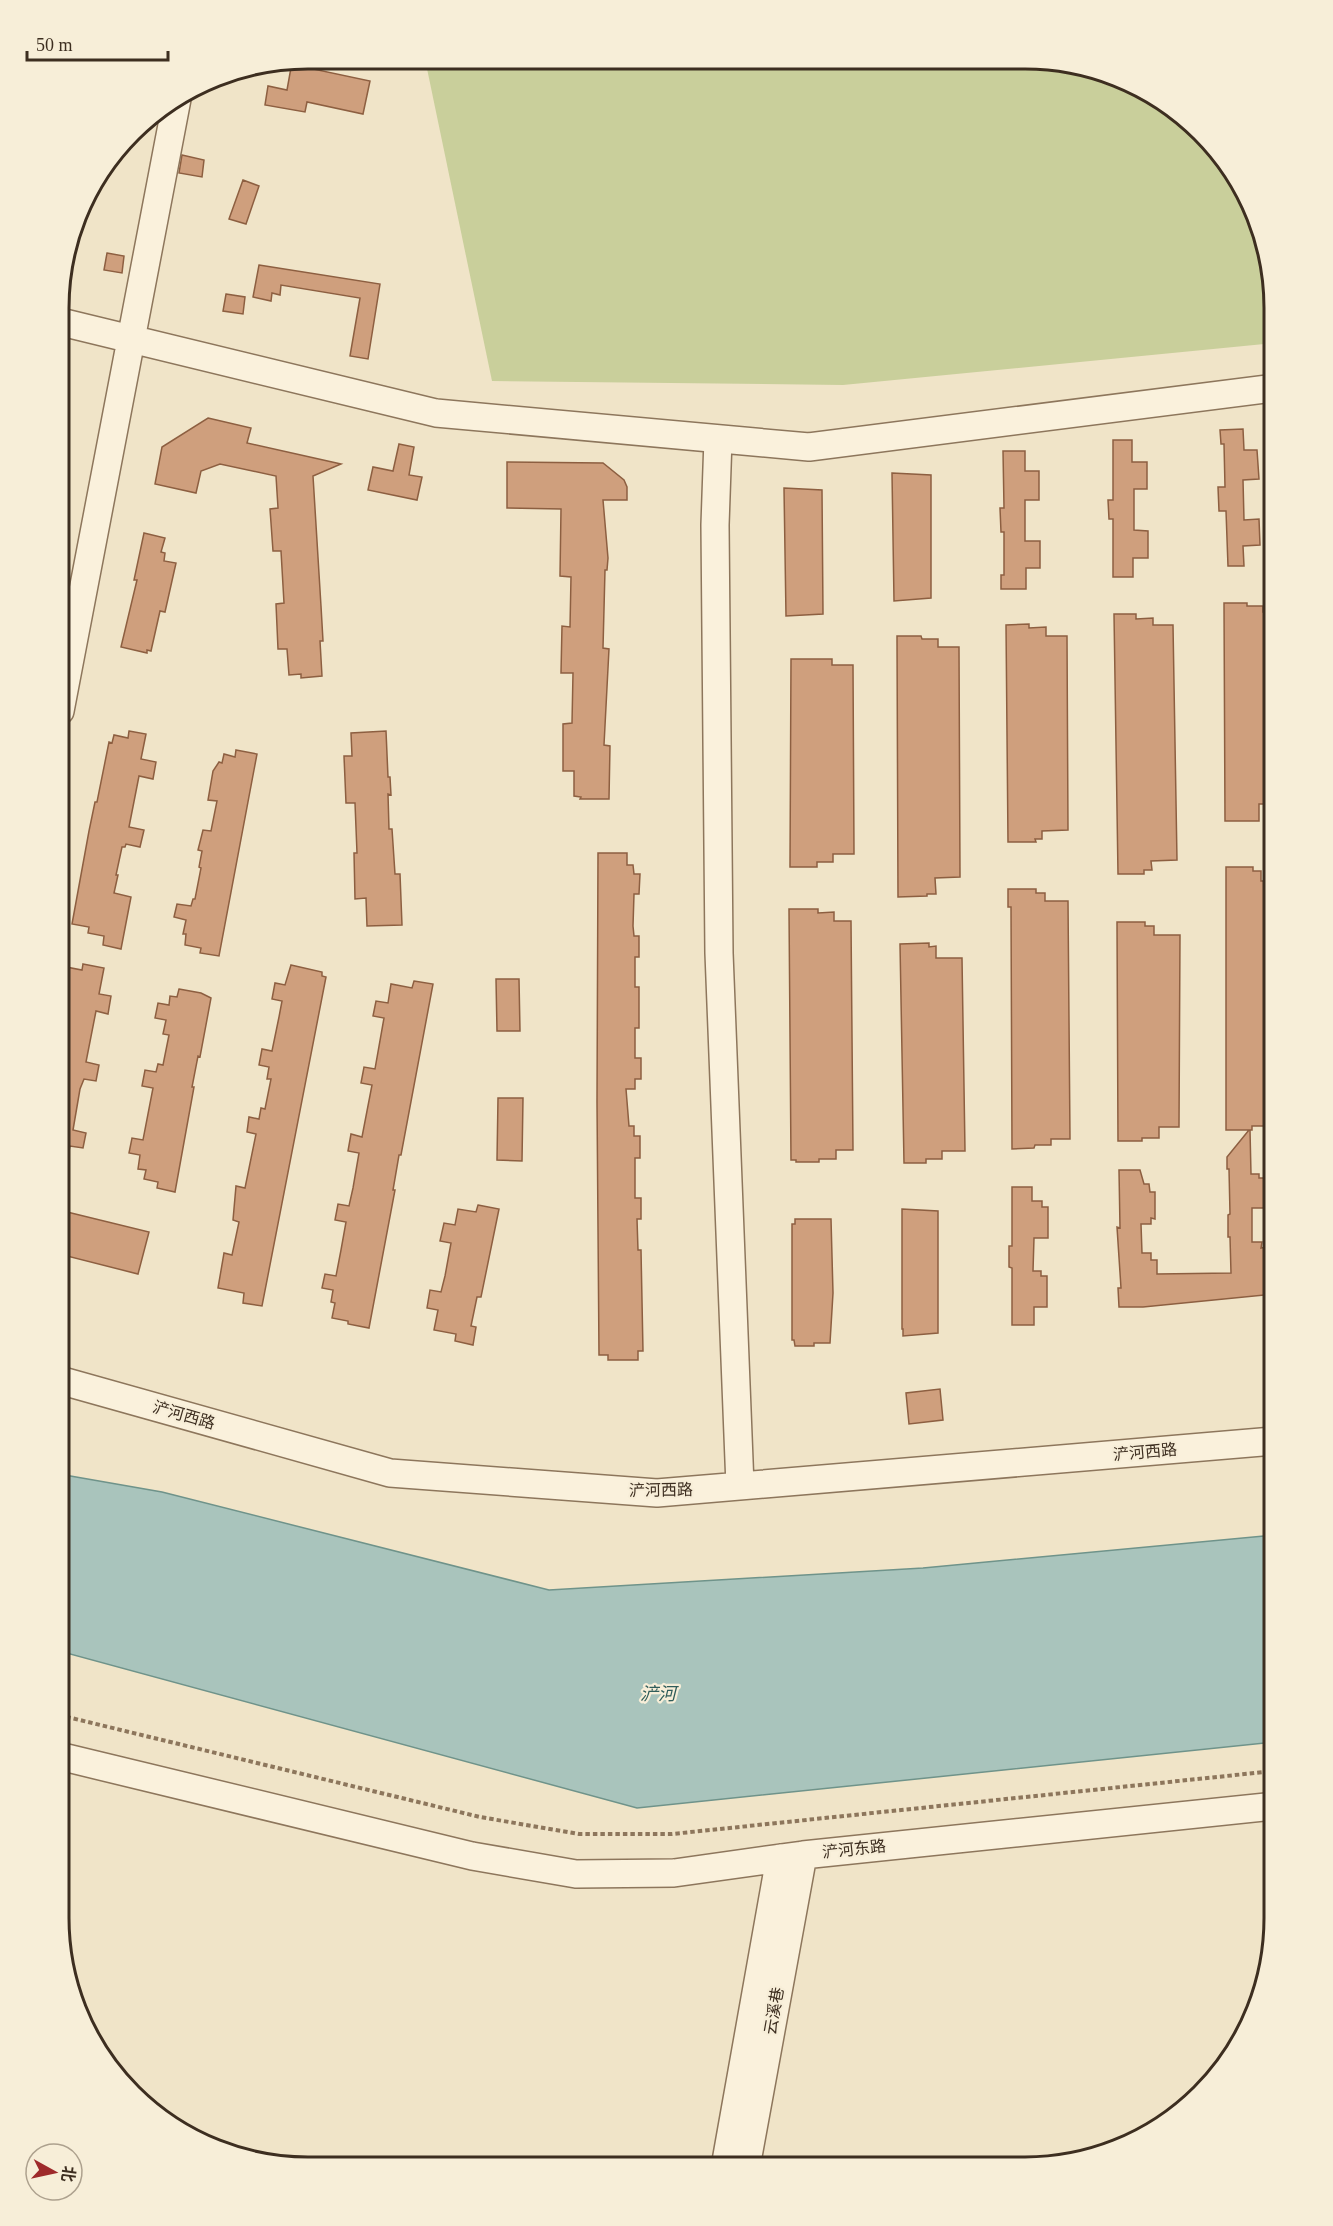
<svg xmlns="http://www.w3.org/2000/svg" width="1333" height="2226" font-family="'Times New Roman','Noto Sans SC',serif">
  <rect width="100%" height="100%" fill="#f0e4c8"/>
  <path fill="#c9cf9b" d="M425,59L1058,61L1121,78L1177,110L1223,156L1256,213L1274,308V343L843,385L492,381Z"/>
  <path fill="#a9c4bc" stroke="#6f938a" stroke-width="1.5" d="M59,1474L162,1492L549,1590L923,1568L1274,1535V1742L637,1808L59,1651Z"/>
  <path fill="#cf9f7d" stroke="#8d5f41" stroke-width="1.5" d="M308,58L315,59L313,69L370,81L363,114L307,102L305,112L265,105L268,86L287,90L292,62Z
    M182,155L204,160L202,177L179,173Z
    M243,180L259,186L246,224L229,219Z
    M107,253L124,256L122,273L104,270Z
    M259,265L380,284L368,359L350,356L360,298L281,285L280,295L272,293L271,301L253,297Z
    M226,294L245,297L243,314L223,311Z
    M208,418L251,428L247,443L341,464L313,476L321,606L323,641H320L322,676L301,678V674L289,675L287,649H278L276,604L284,603L281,551H273L270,509L278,508L276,476L220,464L201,471L196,493L155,484L162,447Z
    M1243,429L1244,450H1257L1259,479L1243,480L1244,520L1259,519L1260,545L1243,546L1244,566H1228L1226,511H1219L1218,487H1225L1224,444H1221L1220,430Z
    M1113,440H1132V462H1147V489H1134V530L1148,531V558H1133V577H1113V519H1109L1108,500H1113Z
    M399,444L414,447L409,475L422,477L417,500L368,490L373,467L393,471Z
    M1003,451H1025V471H1039V500H1025V541H1040V568H1026V589H1001V575H1004V532H1001L1000,508H1004Z
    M507,462L603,463L624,480L627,487V500H603L608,558L607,570H605L603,648L609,649L604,745L610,746L609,799H580L581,797L574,796V771H563V724L572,723L573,673H561L562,626L570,627L571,577L560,576L561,509L507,508Z
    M892,473L931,475V598L894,601Z
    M784,488L822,490L823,614L786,616Z
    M144,533L165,538L161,552L165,553L164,561L176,563L165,612L160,611L151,651L147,650V653L121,647L137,580H134Z
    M1224,603H1247V606H1263V612H1274V804H1259V821H1225Z
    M1114,614H1136V619L1153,618V625H1173L1177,860L1151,861L1152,870H1144V874H1118Z
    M1029,624V628L1046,627V636H1067L1068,830L1042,831V839H1035L1036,842H1008L1006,625Z
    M897,636H921L922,639H938V647H959L960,877L935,878L936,894H927V896L898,897Z
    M791,659H832V665H853L854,854H833V862H817V867H790Z
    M129,731L146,734L141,759L156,762L153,779L139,776L129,827L144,830L140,847L126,844L125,847H122L116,875H118L114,893L131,897L121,949L103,945L104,936L88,933L89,927L72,924L89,831L95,802H97L109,742L112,743L114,735L128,738Z
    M386,731L388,777H390L391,795L388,794L389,829H392L395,874H400L402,925L367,926L366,898L355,899L354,853H357L355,803H346L344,756H352L351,733Z
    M236,750L257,754L219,956L200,953L201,948L185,945L186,934H183L186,920L174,917L177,904L191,906L193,899H195L201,868L199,867L202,851L198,850L203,830L211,831L217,801L208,800L213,771L219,762L222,763L224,754L235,757Z
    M598,853H627V865H633L634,874H640L639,894H634L633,926L634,936H639V957H635V987H639V1028H635V1058H641V1079H635V1089H626L629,1126H634V1136H640V1158H635V1198H641V1219H637L638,1250H641L643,1351H638V1360H608V1355H599L597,1102Z
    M1226,867H1253V871H1261V881H1274V1114H1268V1126H1252V1130H1250L1251,1174H1259V1178H1265L1266,1208H1252V1242H1262L1261,1248L1266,1247V1254H1274V1294L1143,1307H1119L1118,1288H1121L1117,1227L1120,1228L1119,1170H1140L1144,1184H1149L1150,1192H1155V1219L1151,1218V1224H1141L1142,1253H1151V1260H1157V1274L1231,1273L1230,1237H1228V1215L1230,1214L1229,1169H1227V1157L1249,1130H1226Z
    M1008,889H1036V893H1045V901H1068L1070,1139H1051V1145H1035L1034,1148L1012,1149L1011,907H1008Z
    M789,909H818V913L834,912V921H851L853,1150H836V1159H819V1162H796V1160H791Z
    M1117,922H1145V926H1154V935H1180L1179,1127H1159V1138H1142V1141H1118Z
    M929,943V947L936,946V958H962L965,1151H942V1159H926V1163H904L900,944Z
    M83,964L104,968L99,994L111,996L108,1014L96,1011L86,1062L99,1065L96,1081L84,1079L80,1089L73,1130L86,1133L83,1148L70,1146L67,1159L59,1158L60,984L62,975H65L66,967L82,970Z
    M291,965L322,972V976L326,977L262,1306L243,1303L244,1293L218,1288L224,1253L232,1255L239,1222L233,1220L236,1186L245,1188L256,1134L247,1132L249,1117L259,1119L261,1108L265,1109L271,1079H267L269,1067L259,1065L262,1049L272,1051L279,1017L282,1001L272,999L275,983L285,985Z
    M496,979H519L520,1031H497Z
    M414,981L433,984L401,1155H399L393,1190H395L369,1328L348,1324V1321L332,1318L335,1303L331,1302L333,1290L322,1288L325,1274L336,1276L341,1250L346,1222L335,1220L338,1204L349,1206L353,1188L359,1153L348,1151L351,1134L362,1137L372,1085L361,1083L364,1067L375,1069L384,1018L373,1016L376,1001L388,1003L391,984L412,988Z
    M179,989L201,993L211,998L200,1057L198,1056L192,1087H194L175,1192L157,1188L158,1182L144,1179L146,1170L138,1169L140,1155L129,1153L132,1138L143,1140L153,1088L142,1086L145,1070L156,1072L158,1064L163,1065L169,1035L163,1034L166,1020L155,1018L158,1003L169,1005L170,996L177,997Z
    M498,1098H523L522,1161L497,1160Z
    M1012,1187H1032V1201H1042V1207H1048V1238H1034L1033,1271H1041V1276H1047V1307H1034V1325H1012V1268L1009,1267V1246H1012Z
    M478,1205L499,1209L481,1297H477L471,1326L476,1327L473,1345L455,1341L456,1334L434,1330L438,1310L427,1308L430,1290L441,1292L445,1276L451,1243L440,1241L444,1223L455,1225L458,1209L476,1212Z
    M902,1209L938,1211V1333L903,1336V1329H902Z
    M59,1210L149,1232L138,1274L59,1254Z
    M795,1219H831L833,1293L830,1343H814V1346H795L794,1340H792V1224H795Z
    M940,1389L943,1420L909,1424L906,1393Z"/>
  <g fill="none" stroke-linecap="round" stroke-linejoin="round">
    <defs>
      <path id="minor" d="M61,322L436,413L809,447L1274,388
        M718,439L715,525L719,953L740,1486
        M60,711L177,99
        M59,1380L390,1473L657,1493L1274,1441
        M59,1756L472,1856L576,1874L674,1873L803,1855L1274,1806
        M725,2167L780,1858
        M746,2167L803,1855"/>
    </defs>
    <use href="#minor" stroke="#8d765c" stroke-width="30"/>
    <path stroke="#8d765c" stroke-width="4" stroke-dasharray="4.5 3" stroke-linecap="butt" d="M59,1715L480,1817L579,1834H672L1274,1771"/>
    <use href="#minor" stroke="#faf1dc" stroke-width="27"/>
  </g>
  <g text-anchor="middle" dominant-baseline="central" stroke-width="4.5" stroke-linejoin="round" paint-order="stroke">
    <g font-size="16" fill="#3d2e20" stroke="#f7eed8">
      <text transform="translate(184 1415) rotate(16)">浐河西路</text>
      <text transform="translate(1145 1452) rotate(-5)">浐河西路</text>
      <text transform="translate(661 1490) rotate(-1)">浐河西路</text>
      <text transform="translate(854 1849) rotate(-6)">浐河东路</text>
      <text transform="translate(774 2011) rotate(-80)">云溪巷</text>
    </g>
    <g font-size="18" font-style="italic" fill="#2f5d5a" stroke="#f7eed8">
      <text x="658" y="1694">浐河</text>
    </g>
  </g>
  <path d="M0 0H1333V2226H0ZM308 69H1025A239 239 0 0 1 1264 308V1918A239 239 0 0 1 1025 2157H308A239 239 0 0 1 69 1918V308A239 239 0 0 1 308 69Z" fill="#f7eed8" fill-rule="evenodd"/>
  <path fill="none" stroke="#3d2e20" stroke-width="3" d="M308 69H1025A239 239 0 0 1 1264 308V1918A239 239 0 0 1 1025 2157H308A239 239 0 0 1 69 1918V308A239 239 0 0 1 308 69Z"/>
  <g transform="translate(54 2172) rotate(98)"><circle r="28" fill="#f7eed8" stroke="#ada18e" stroke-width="1.5"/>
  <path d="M0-4.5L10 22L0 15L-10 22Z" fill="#9e2a2b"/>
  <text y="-9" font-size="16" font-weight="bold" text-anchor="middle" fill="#3d2e20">北</text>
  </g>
  <path d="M27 51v9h141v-9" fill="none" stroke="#3d2e20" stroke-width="3"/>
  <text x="36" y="51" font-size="18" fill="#3d2e20" stroke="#f7eed8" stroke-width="4.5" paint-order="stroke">50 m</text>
</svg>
